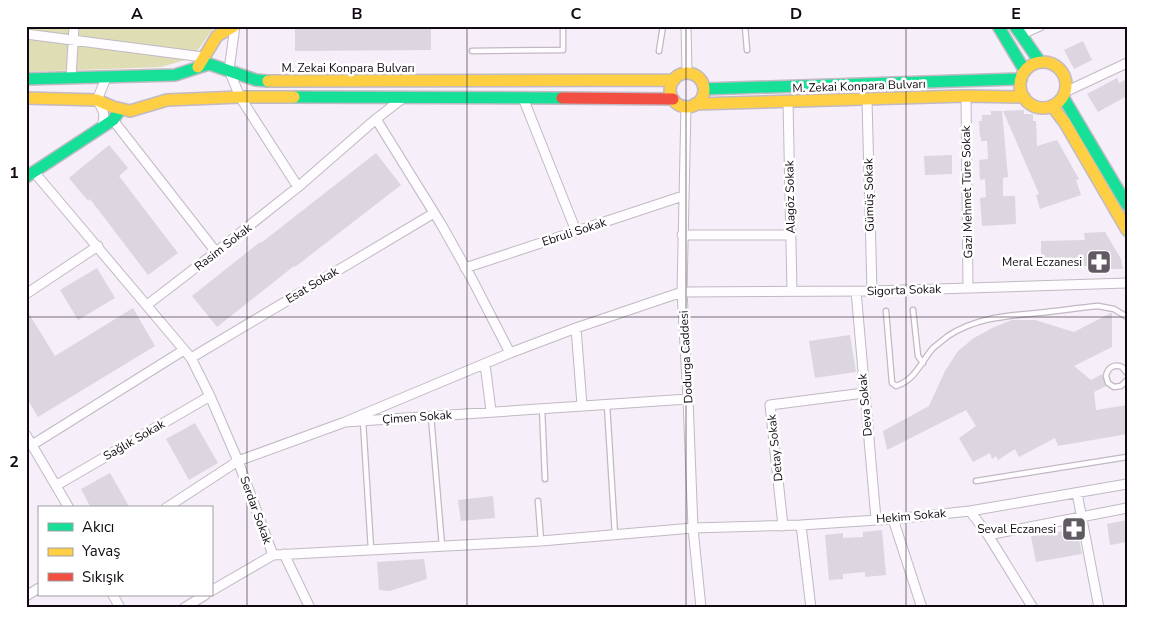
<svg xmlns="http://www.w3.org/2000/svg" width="1153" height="634" font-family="'Nunito Sans',sans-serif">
  <rect width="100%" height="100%" fill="#f6eef8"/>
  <path fill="#deddb4" d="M26,26H215L192,58L161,67L26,72Z"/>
  <path fill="#dcd6e1" d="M431,26V50L295,51V27Z
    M1083,41L1092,60L1074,69L1064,50Z
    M1117,78L1119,83L1127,79V96L1098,112L1087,94Z
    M1024,110V114H1033V121H1036L1037,146L1057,140L1079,179L1076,180L1081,195L1040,209L1036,195L1039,194L1003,111Z
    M991,111H1002L1008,177L1003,178V196H1015L1016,224L982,226L980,198L986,197L985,179L980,180L979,160L988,159L987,141H981V137H980L979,121H982V115H991Z
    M109,145L128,168L119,176L178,253L148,275L90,199L88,201L69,178Z
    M376,153L401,185L295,267L294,266L217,327L192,296L260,242L261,243Z
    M952,155V174L925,175L924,156Z
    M1105,232L1121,259L1123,269H1087V266L1041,267V241L1085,240L1084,233Z
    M97,268L115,298L78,320L60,290Z
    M133,308L155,346L38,417L26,397V309L55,356Z
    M1111,313H1112V347L1074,366L1091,380L1102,374L1106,386L1094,392L1096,410L1127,405V434L1058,446L1055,438L1019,457L1015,449L998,460L996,456L992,459L990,453L973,462L959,438L976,426L966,410L887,450L883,431L929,406L945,371L958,351L974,338L992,328L1012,320H1035L1074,332Z
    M850,335L856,372L815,378L809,341Z
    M195,423L218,463L189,480L166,439Z
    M110,473L130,508H91L81,489Z
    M493,496L495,518L461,521L458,500Z
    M1127,520V542L1110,545L1107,524Z
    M1077,529L1082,554L1036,562L1031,536Z
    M882,530L886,575L865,577V572L843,574V579L829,580L825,535L843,533V538L863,537V532Z
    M424,559L427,579L390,591L379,590L377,562Z"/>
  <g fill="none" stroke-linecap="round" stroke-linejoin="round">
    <defs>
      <path id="lane" d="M745,26L747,50
        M472,51L563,50V26
        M659,51L663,26
        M913,310L918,356L923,363
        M886,311L892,383L896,386C915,380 921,362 933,348C938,344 943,340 948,336C975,318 1005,316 1037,313C1057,311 1078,308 1098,306L1114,309L1127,317
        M1127,373L1122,367C1114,364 1108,367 1106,376L1108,383L1114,387L1121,386L1127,380
        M607,405L615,535
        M542,408L545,479
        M431,416L442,546
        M363,421L371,549
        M976,481L1127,457
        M538,501L541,541"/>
      <path id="street" d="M235,26L229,70L240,97L298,187L376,119L403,98
        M686,26L687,73
        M26,34L203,57
        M1020,35L1040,26
        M71,78L74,26
        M1065,92L1127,63
        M966,96L968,288
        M523,98L576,231
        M867,100L872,291
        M788,102L792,291
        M686,106L682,292L688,399L693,528L701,608
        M376,119L441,224L473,281L510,353
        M113,120L216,252
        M102,126C106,115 103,109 97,100L106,78
        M34,172L191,358L210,396L238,461L273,555L541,541L693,528L801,525L893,519L970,511L1127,484
        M682,235H791
        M465,268L683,196
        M856,291L876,519
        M26,294L98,246
        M147,305L216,252L298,187
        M576,328L582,405
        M191,358L434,213
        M485,364L491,411
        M345,422L510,353L576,328L682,292L872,291L1127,283
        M26,435L69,508
        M32,445L184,350
        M57,485L210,396
        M1077,493L1099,608
        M166,508L238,461L345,422L688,399
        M970,511L988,535L1033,608
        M893,519L922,608
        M801,525L811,608
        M783,526L770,405L864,393
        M988,535L1127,508
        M284,554L310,608
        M211,591L273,555
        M113,595L120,608
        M26,596L39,588
        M184,608L205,595"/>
      <path id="fast" d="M998,26L1025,71
        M1015,26L1040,62
        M26,79L175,75L209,64L256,80L268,81
        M704,89L1021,79
        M294,97L562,98
        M1063,97L1127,205
        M26,177L113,120L120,110"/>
      <path id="slow" d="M1020 85a23 23 0 1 1 46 0a23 23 0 1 1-46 0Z
        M198,67L217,36L234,26
        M670 90a17 17 0 1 1 34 0a17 17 0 1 1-34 0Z
        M268,81L674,80
        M26,98L97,100L113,107L130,111L167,100L240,97H294
        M695,104L966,96L1024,97
        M1052,106L1065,123L1127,230"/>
      <path id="jam" d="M562,98L673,99"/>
    </defs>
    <use href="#lane" stroke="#c1b9c3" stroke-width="7"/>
    <use href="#street" stroke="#c1b9c3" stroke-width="11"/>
    <use href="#fast" stroke="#c1b9c3" stroke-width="14"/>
    <use href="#slow" stroke="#c1b9c3" stroke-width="14"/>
    <use href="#jam" stroke="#c1b9c3" stroke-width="14"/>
    <use href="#lane" stroke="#fefcfe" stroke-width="4.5"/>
    <use href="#street" stroke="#fefcfe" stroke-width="9"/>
    <use href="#fast" stroke="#16e098" stroke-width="11"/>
    <use href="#slow" stroke="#ffcf43" stroke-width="11"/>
    <use href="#jam" stroke="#f24e42" stroke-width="11"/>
  </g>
  <path fill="none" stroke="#120a13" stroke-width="1" stroke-opacity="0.55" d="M247,26V608M467,26V608M686,26V608M906,26V608M26,317H1127"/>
  <defs>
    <symbol id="pharmacy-square" viewBox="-11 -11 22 22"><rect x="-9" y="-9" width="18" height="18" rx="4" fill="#625a63" stroke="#fff"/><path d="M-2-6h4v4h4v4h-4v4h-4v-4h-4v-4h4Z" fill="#fff"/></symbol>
  </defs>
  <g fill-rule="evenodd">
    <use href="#pharmacy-square" x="1085" y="248" width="28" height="28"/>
    <use href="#pharmacy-square" x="1060" y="515" width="28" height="28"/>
  </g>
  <g text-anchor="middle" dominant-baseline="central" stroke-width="5" stroke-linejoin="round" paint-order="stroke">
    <g font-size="12" fill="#120a13" stroke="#fff">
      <text x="348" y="68">M. Zekai Konpara Bulvarı</text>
      <text transform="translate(859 86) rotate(-2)">M. Zekai Konpara Bulvarı</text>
      <text transform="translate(967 192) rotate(-91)">Gazi Mehmet Türe Sokak</text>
      <text transform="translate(869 195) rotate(-91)">Gümüş Sokak</text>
      <text transform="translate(790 197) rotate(-91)">Alagöz Sokak</text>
      <text transform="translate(574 232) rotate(-18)">Ebruli Sokak</text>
      <text transform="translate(223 247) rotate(-38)">Rasim Sokak</text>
      <text transform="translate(312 285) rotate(-31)">Esat Sokak</text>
      <text transform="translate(904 290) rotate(-2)">Sigorta Sokak</text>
      <text transform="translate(686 357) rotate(-93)">Dodurga Caddesi</text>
      <text transform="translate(865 405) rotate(-95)">Deva Sokak</text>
      <text transform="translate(417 417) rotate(-4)">Çimen Sokak</text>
      <text transform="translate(134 440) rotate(-30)">Sağlık Sokak</text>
      <text transform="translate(775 448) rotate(-96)">Detay Sokak</text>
      <text transform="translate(256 510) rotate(70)">Serdar Sokak</text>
      <text transform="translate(911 516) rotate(-5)">Hekim Sokak</text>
    </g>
    <g font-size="12" fill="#120a13" stroke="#fff" text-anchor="end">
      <text x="1082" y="262">Meral Eczanesi</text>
      <text x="1056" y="529">Seval Eczanesi</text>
    </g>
  </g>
  <rect width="1153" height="634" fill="none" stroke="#ffffff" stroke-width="55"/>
  <rect x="38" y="506" width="175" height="90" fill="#ffffff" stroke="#a09da1"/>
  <rect x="48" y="523" width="25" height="8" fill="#16e098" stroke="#a09da1"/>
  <text x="82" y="532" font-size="15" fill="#120a13">Akıcı</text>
  <rect x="48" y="548" width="25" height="8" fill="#ffcf43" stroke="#a09da1"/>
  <text x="82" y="556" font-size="15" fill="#120a13">Yavaş</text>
  <rect x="48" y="573" width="25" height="8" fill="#f24e42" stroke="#a09da1"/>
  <text x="82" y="582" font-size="15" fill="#120a13">Sıkışık</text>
  <rect x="28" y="28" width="1098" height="578" fill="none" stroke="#120a13" stroke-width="2"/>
  <g font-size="16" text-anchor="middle" font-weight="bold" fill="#120a13">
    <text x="137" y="19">A</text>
    <text x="357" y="19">B</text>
    <text x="576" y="19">C</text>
    <text x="796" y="19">D</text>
    <text x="1016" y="19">E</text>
    <text x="14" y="178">1</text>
    <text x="14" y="467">2</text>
  </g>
</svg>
